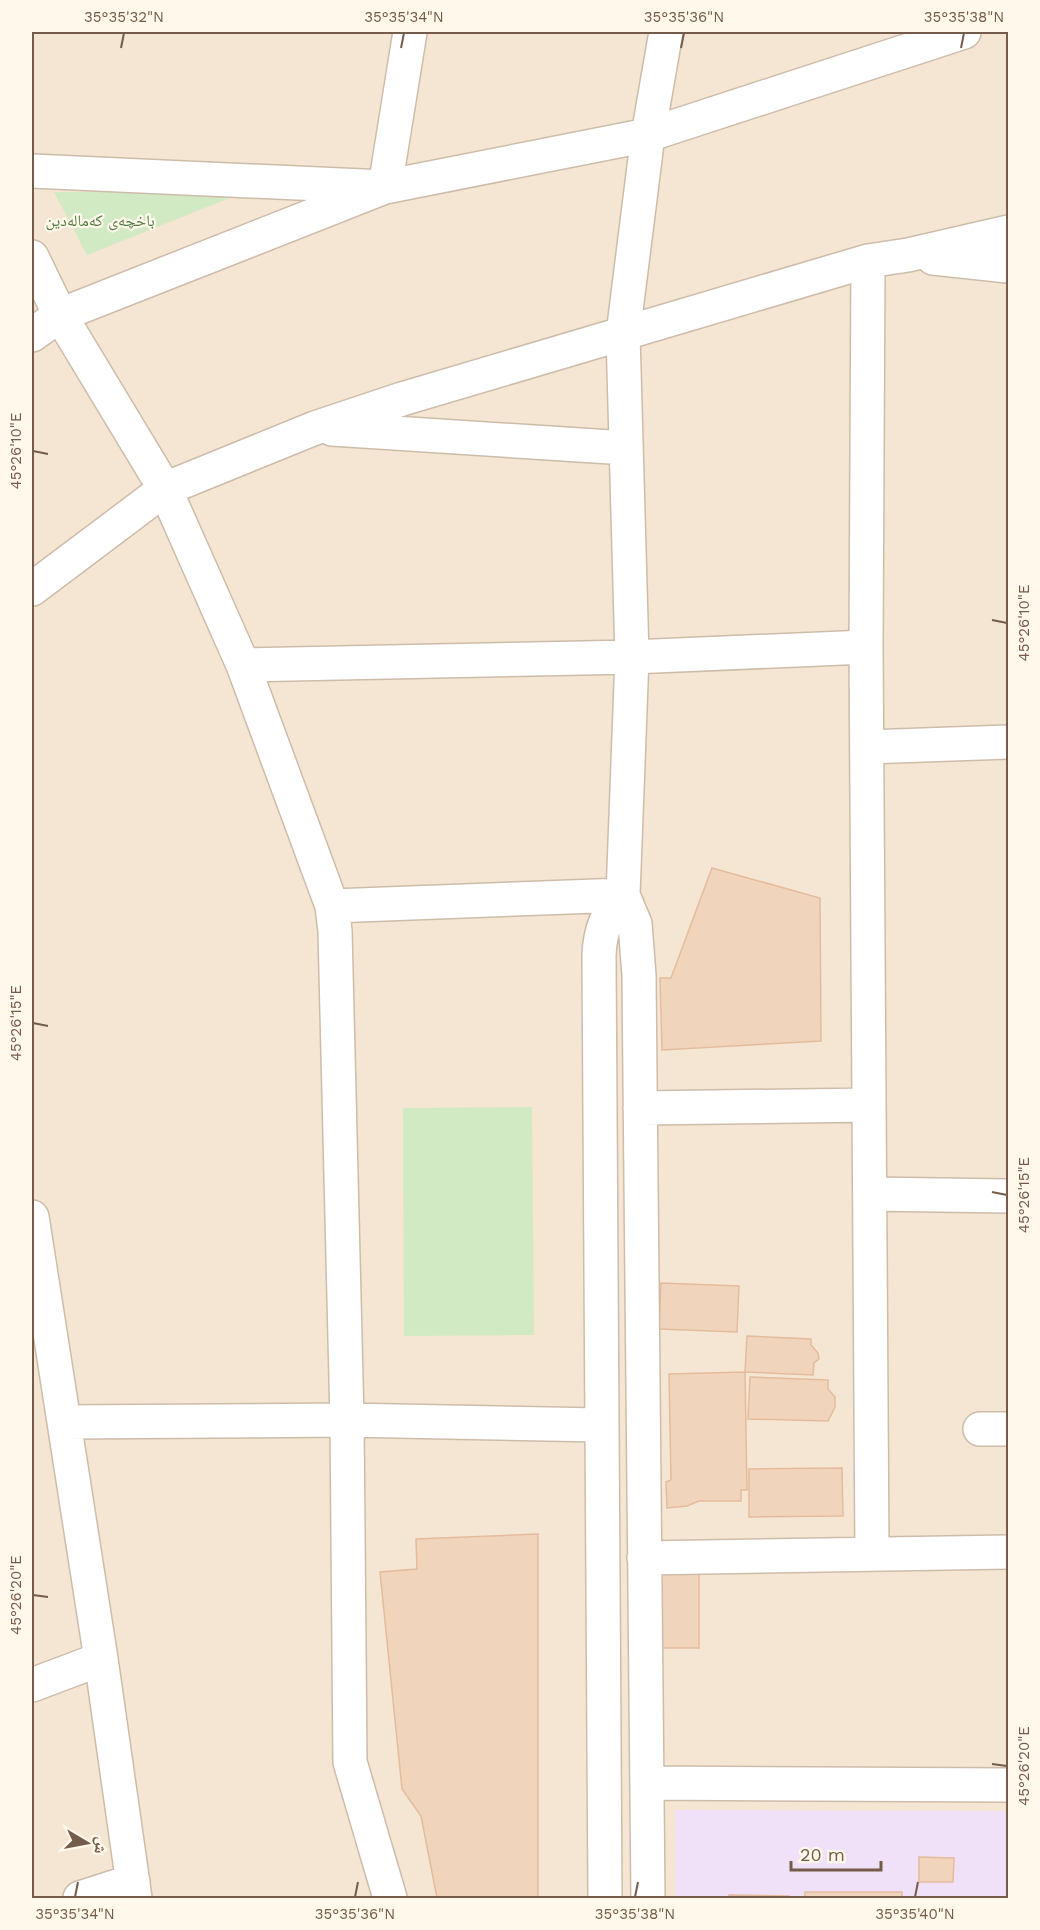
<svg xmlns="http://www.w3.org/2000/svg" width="1040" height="1930" font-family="'Work Sans','Noto Naskh Arabic',sans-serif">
  <rect width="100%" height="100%" fill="#fcf4e5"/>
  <path fill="#f4e6d3" d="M32,32H1008V1898H32Z"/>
  <path fill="#f1e1f8" d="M675,1810L1008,1811V1898H675Z"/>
  <path fill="#d1eac3" d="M54,192L242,193L87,255Z
    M532,1107L534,1335L404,1336L403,1108Z"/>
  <path fill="#f1d4bc" stroke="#e4bc9d" stroke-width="1.5" d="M712,868L820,898L821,1041L662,1050L660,978H671Z
    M661,1283L739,1286L737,1332L659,1329Z
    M747,1336L811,1339V1345L818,1353L819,1359L814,1363L813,1375L745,1372Z
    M745,1372L747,1490H741V1501H699L687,1506L667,1508L666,1482L671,1480L669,1374Z
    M750,1377L828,1380V1389L835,1397V1407L828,1421L748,1419Z
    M842,1468L843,1516L749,1517V1469Z
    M538,1534V1898H437L421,1816L402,1789L380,1572L417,1569L416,1539Z
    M657,1561L699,1562V1648H656Z
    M919,1857L954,1858L953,1882H919Z
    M805,1892H902V1898H805Z
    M729,1895L789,1896V1898H729Z"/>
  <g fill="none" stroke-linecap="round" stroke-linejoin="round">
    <defs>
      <path id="minor" d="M32,171L385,187L410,32
        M32,257L60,315L165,489L243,665L332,906L335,931L347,1420L350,1762L390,1898
        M933,258L1008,266
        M868,261L866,647L872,1554
        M32,335L60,315L385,187L648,135L964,32
        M332,429L626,448
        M32,589L165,489L315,428L402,399L868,261L908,255L1008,232
        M243,665L632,657L866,647
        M867,747L1008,742
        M332,906L623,895
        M640,1108L869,1105
        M870,1194L1008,1196
        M32,1217L101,1659L135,1898
        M64,1422L347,1420L600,1425
        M980,1429H1008
        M644,1558L1008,1552
        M32,1685L101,1659
        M647,1783L1008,1785
        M80,1898L133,1881
        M605,1898L599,955C600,931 607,913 623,895
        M648,1898L639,975L635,924L623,895L632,657L623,334L648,135L666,32"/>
    </defs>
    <use href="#minor" stroke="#cebcab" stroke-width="36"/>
    <use href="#minor" stroke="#fff" stroke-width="33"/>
  </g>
  <path fill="none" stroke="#755c4a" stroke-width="2" d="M121,48L124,33M401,48L404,33M681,48L684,33M961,48L964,33M33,451L48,454M992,620L1007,623M33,1023L48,1026M992,1192L1007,1195M33,1595L48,1597M992,1764L1007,1766M75,1897L78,1882M355,1897L358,1882M635,1897L638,1882M915,1897L918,1882"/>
  <g text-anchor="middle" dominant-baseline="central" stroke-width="4.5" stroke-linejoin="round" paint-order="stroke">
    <g font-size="16" fill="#4f7a42" stroke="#fff8eb">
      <text x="100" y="220">باخچەی کەمالەدین</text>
    </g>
  </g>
  <rect width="1040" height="1930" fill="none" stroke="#fff8eb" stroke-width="66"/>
  <g transform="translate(87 1843) rotate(100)" stroke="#fff8eb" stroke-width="4.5" paint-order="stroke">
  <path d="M0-4.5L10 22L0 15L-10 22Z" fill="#755c4a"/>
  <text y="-9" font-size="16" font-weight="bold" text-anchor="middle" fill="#755c4a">ش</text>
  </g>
  <path d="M791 1861v9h90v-9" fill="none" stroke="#755c4a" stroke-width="3"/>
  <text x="800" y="1861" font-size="18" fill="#755c4a" stroke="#fff8eb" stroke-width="4.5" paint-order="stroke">20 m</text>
  <rect x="33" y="33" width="974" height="1864" fill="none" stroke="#755c4a" stroke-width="2"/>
  <g font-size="15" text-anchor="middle" fill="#755c4a">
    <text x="124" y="22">35°35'32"N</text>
    <text x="404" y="22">35°35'34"N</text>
    <text x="684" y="22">35°35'36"N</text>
    <text x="964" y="22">35°35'38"N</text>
    <text transform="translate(16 451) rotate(-90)" y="5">45°26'10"E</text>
    <text transform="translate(1024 623) rotate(-90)" y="5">45°26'10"E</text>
    <text transform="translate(16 1023) rotate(-90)" y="5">45°26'15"E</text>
    <text transform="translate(1024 1195) rotate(-90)" y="5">45°26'15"E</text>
    <text transform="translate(16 1595) rotate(-90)" y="5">45°26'20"E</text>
    <text transform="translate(1024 1766) rotate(-90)" y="5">45°26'20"E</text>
    <text x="75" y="1919">35°35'34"N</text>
    <text x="355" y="1919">35°35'36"N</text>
    <text x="635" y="1919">35°35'38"N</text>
    <text x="915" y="1919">35°35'40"N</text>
  </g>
</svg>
